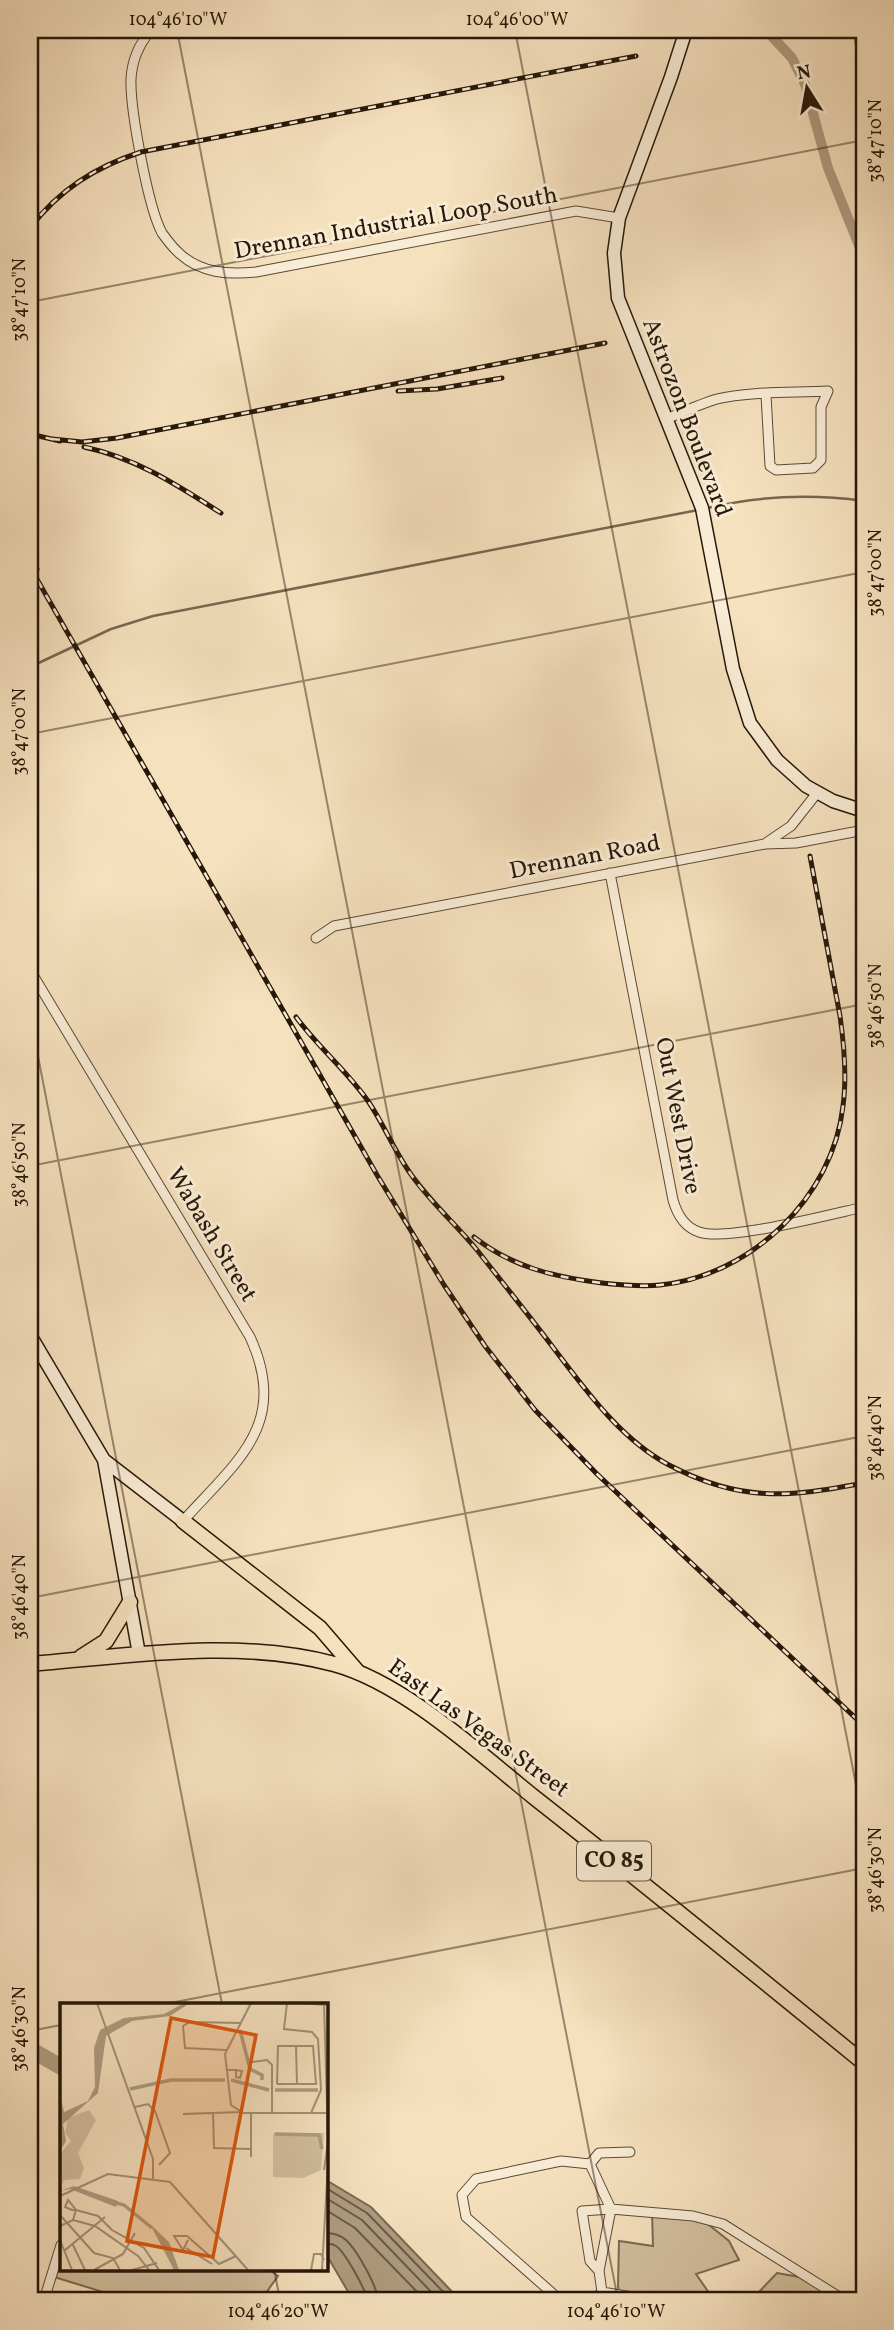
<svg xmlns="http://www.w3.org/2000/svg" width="894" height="2330" font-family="Vollkorn,serif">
  <rect width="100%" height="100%" fill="#f6e1be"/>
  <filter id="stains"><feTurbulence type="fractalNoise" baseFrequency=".00286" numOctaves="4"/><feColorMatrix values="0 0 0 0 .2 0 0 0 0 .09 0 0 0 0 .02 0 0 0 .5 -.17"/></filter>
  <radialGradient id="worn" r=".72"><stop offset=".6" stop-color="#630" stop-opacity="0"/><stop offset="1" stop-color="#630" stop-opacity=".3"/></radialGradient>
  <path fill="#d3bf9f" stroke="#7c6b54" stroke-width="2" d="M652,2212L699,2217L729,2241L739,2260L696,2274L714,2300H620L618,2286L619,2241L653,2246Z
    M61,2241V2269H268L278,2276L261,2300H129L51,2276Z
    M777,2273L810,2279L844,2300H758V2293Z"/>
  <path fill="#af9c80" stroke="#786750" stroke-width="2" d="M326,2180L371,2207L460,2300H353L326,2254Z"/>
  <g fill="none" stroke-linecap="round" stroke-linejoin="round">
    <path stroke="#6a5a44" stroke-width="2" d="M326,2188L367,2213L451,2300
      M326,2198L362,2220L439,2300
      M326,2210L355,2228L425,2300
      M326,2233C333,2233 340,2235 346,2240C357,2250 377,2286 378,2300
      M326,2244C331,2244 332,2243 336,2246C345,2252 366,2290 367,2300"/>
    <path stroke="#786750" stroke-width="2.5" d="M708,508C758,496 813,494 864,501
      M30,667L111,629L153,616L698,510"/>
    <path stroke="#af9c80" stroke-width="10" d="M766,30L792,58L805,84L828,168L864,258"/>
    <path stroke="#af9c80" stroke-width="16" d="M30,2049L61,2067"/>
    <defs>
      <path id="street" d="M151,30C139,44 132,61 131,79C130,109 148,207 162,233C167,240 173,248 180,254C201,273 228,275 256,272L576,211L619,218
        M666,419C683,412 700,404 717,399C749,391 795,393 828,391L821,407V460L813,468L776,470L770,466L766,395
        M766,843L791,826L817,793
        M610,873L673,1200C677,1214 684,1227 699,1232C725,1242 832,1214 864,1207
        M316,938L334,926L765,844L796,843L864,830
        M30,970L250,1337C290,1424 237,1461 183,1521
        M590,2164L599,2153L630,2152
        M599,2271L590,2261L582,2211L611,2209L693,2216L723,2224L844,2300
        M602,2292L650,2300
        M44,2300L61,2245
        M560,2300L466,2217L462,2195L476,2179L561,2161L590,2164L611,2209L599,2271L602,2292L593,2300"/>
      <path id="secondary" d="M686,30L671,77L619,218L614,253L618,298L702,508L733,669L750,723L777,760L806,786L833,801L864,811
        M30,1335L104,1460L183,1521
        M104,1460L139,1654"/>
      <path id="primary" d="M183,1521L320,1628L357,1671
        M81,1657L106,1641L130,1602
        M30,1664C129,1656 236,1638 334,1664C404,1683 479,1753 535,1798C646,1885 755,1974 864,2063"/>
    </defs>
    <use href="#street" stroke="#5a4a36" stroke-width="11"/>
    <use href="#secondary" stroke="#261708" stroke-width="15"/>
    <use href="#primary" stroke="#261708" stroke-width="17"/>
    <use href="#street" stroke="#f9ecd5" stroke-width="9"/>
    <use href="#secondary" stroke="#f9ecd5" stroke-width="12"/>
    <use href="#primary" stroke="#f6e1be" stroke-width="14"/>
    <defs>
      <path id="rail" d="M30,228C59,190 95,167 141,152L636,56
        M398,391L437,389L502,378
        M30,434L60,441
        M52,439L82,442L117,438L605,343
        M84,447C136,458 177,485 221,513
        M30,552L37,569
        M30,567L377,1175L444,1285L485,1346L535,1410L597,1474L864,1726
        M296,1017C318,1047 347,1071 368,1101C383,1123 393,1148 408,1170C427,1199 455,1223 477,1250C502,1282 527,1313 552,1346C585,1389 620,1439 669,1465C741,1503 789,1497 864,1483
        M474,1237C512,1267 554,1277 602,1283C621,1285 641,1287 660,1285C751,1276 833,1197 843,1106C847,1077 844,1044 840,1016L810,856"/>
    </defs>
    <use href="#rail" stroke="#261708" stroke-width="5"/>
    <use href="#rail" stroke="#f9ecd5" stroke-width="2.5" stroke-dasharray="8" stroke-linecap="butt"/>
  </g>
  <path fill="none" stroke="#261708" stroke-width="2" stroke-opacity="0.45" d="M177,30L618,2300M515,30L864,1826M853,30L864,86M30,302L864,140M30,734L864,572M30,1015L222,2004M30,1166L864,1004M30,1598L864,1436M165,2004L864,1868M30,2031L61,2025M274,2269L280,2300"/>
  <g text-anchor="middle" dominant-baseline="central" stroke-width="6" stroke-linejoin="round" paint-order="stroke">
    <rect fill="#f9ecd5" stroke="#655746" stroke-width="2" x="577" y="1841.5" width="74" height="39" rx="5"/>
    <g font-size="23" font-weight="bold" fill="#261708">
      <text x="614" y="1861">CO 85</text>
    </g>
    <g font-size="24" fill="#261708" stroke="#f9ecd5">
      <text transform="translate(396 224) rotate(-10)">Drennan Industrial Loop South</text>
      <text transform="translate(686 418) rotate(69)">Astrozon Boulevard</text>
      <text transform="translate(585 858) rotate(-11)">Drennan Road</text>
      <text transform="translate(677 1116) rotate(79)">Out West Drive</text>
      <text transform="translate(211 1235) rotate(59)">Wabash Street</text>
      <text transform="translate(478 1729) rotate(36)">East Las Vegas Street</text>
    </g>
  </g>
  <g transform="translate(60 2003)">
    <rect width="268" height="268" fill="#f6e1be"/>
    <path d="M29,107L36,117L18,150L24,165L20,176L4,177L2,182L0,151L11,138L5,130L8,115ZM213,130H264L261,167L243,175L213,174Z" fill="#d3bf9f"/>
    <path d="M124,0H130L110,13L72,18L46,33L38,90L3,121L6,138L0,148V92L4,109L28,98L35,84L34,45L40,27L64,15L104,11ZM14,183L58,198L56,204L10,186L0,188ZM90,221L109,239L119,267H114Z" fill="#af9c80"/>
    <path fill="none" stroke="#af9c80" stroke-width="3.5" d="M180,27L190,66L202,72V77M171,77L209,87M70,86L111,77H165M215,87H258M215,131L259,132L262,146M53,199L64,202L92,225"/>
    <path fill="none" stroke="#a39075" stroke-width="2" d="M37,0L93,156V176M191,0L165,51L171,102L183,110H266M227,0L224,26L252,29L258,36L261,87L251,110M240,0L266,2M264,0L268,136M236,43L237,81M166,47L125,45L123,23L130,19L181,20M192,59L207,57L212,62V110M167,67H176L182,68L180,75L176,74V67M217,81L218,43H253L256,81M217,81H257M75,104L88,101L95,108L110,150L99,162M153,110L154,145L191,146M191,110V154M123,111L181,109M264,167L268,139M0,193L48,171L110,179L188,267M0,212L34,250L53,255L60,267M13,217L16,207L8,197L5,204L12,207H16L38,213L52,227L84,245L99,267M0,223L13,217L35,223L78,253L89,267M0,237L12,267M128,237L123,247L114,233H127L159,261L176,253M13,242L25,267M126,245L152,261M4,248L45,214M34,267L63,251L75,230M72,267L97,260M251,267L254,251H261L264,257M262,267L268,160"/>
    <path fill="#de560c" fill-opacity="0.15" stroke="#de560c" stroke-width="3.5" d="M111,15L196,32L153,254L67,238Z"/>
    <rect width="268" height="268" fill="none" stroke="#261708" stroke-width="3.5"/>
  </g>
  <rect width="894" height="2330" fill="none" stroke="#f6e1be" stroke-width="77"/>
  <g transform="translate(807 88) rotate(349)" stroke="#f9ecd5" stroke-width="5" paint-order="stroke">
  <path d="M0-5L12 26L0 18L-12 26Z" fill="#261708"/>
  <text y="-10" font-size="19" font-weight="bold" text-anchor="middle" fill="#261708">N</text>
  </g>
  <rect x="38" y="38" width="818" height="2254" fill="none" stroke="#261708" stroke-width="2.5"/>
  <g font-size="18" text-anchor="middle" fill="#261708">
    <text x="178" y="25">104°46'10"W</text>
    <text x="517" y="25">104°46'00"W</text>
    <text transform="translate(875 141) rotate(-90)" y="6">38°47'10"N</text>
    <text transform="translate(19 300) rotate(-90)" y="6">38°47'10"N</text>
    <text transform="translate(875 573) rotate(-90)" y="6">38°47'00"N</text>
    <text transform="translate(19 732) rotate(-90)" y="6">38°47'00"N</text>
    <text transform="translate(875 1006) rotate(-90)" y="6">38°46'50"N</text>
    <text transform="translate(19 1165) rotate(-90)" y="6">38°46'50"N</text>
    <text transform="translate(875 1438) rotate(-90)" y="6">38°46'40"N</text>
    <text transform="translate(19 1597) rotate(-90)" y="6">38°46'40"N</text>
    <text transform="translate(875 1870) rotate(-90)" y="6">38°46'30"N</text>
    <text transform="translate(19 2029) rotate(-90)" y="6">38°46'30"N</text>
    <text x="278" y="2317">104°46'20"W</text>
    <text x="616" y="2317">104°46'10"W</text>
  </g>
  <rect width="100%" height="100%" filter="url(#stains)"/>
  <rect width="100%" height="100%" fill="url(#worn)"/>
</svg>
